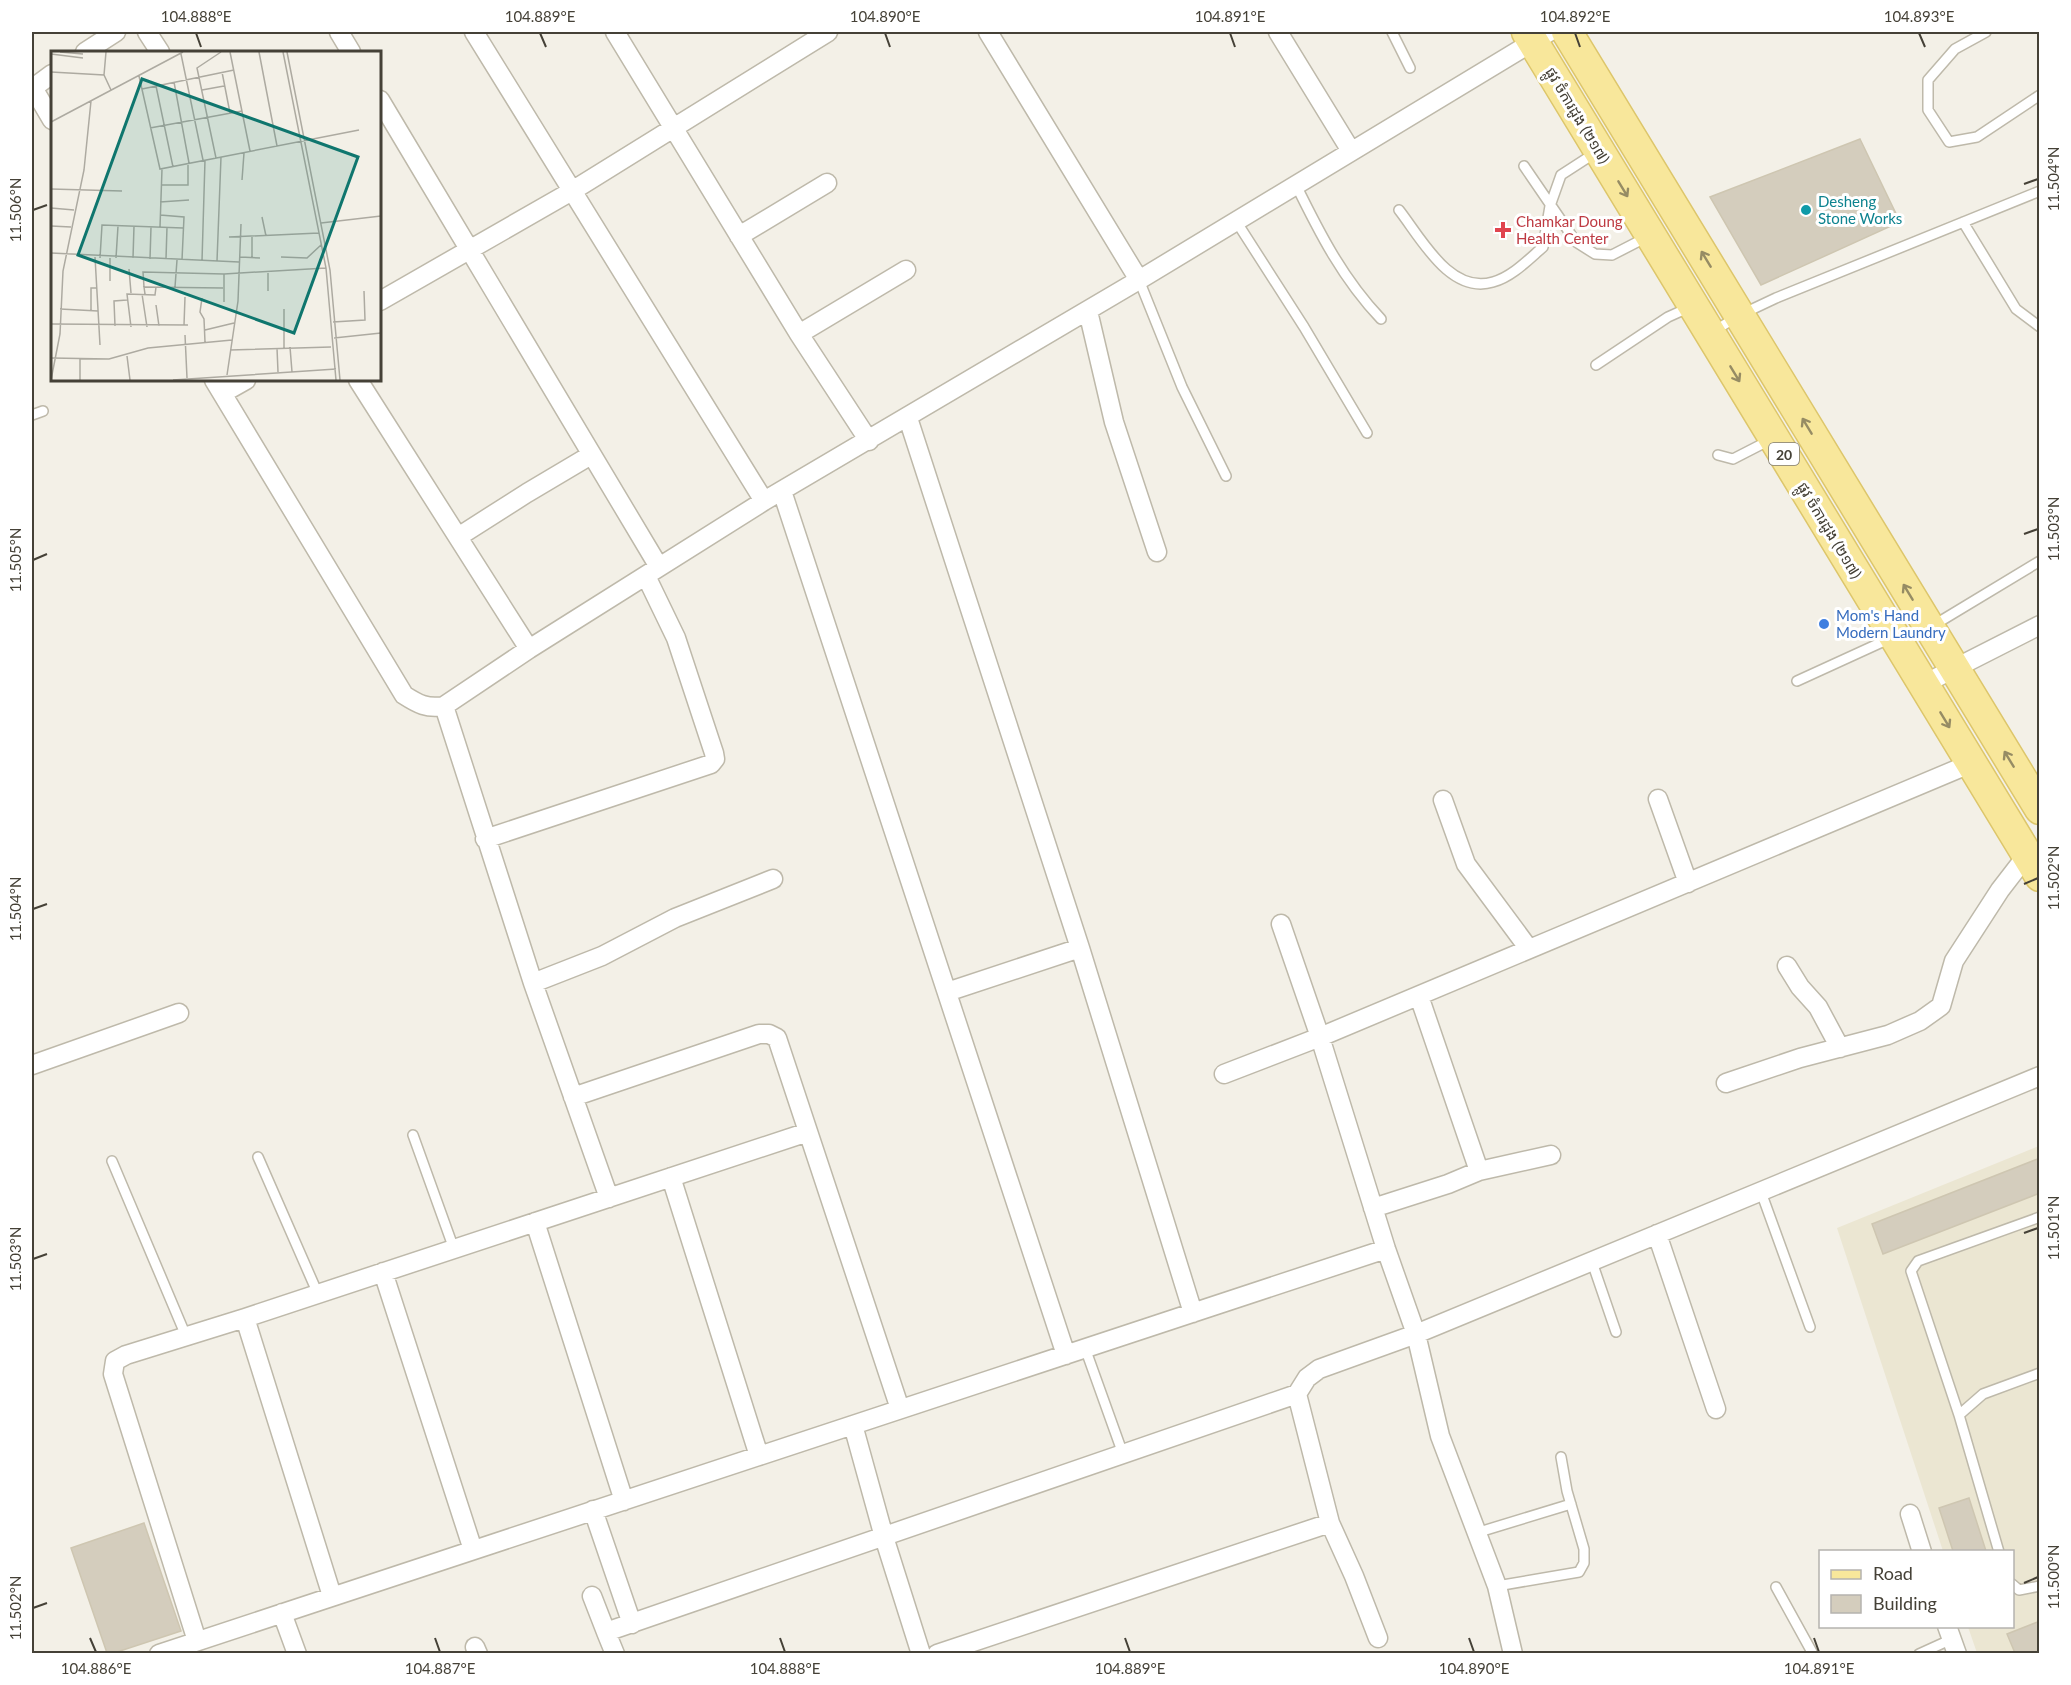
<svg xmlns="http://www.w3.org/2000/svg" width="2071" height="1685" font-family="Lato,'Noto Sans Khmer',sans-serif">
  <rect width="100%" height="100%" fill="#f3f0e7"/>
  <path fill="#ebe6d2" d="M2039,1146V1653H1977L1968,1627L2012,1626V1552L1943,1551L1837,1228Z"/>
  <path fill="#d4cdbd" stroke="#cec6b1" stroke-width="1.5" d="M1860,139L1900,222L1761,285L1710,197Z
    M2040,1158V1193L1883,1254L1872,1224Z
    M1969,1498L1986,1551H1953L1939,1508Z
    M144,1523L181,1631L114,1653H107L71,1548Z
    M2040,1621V1653H2015L2007,1634Z"/>
  <g fill="none" stroke-linecap="round" stroke-linejoin="round">
    <defs>
      <path id="lane" d="M1392,32L1410,68
        M1986,32L1955,49L1928,80V110L1949,142L1977,137L2040,95
        M1524,166L1576,242L1595,254L1612,255L1647,237
        M1296,185C1320,234 1343,279 1381,319
        M1399,210C1421,238 1450,295 1493,282C1512,277 1529,259 1543,247L1550,206L1561,175L1595,153
        M1236,221L1304,327L1367,433
        M1963,222L2016,309L2040,327
        M1139,280L1182,387L1226,476
        M1714,331L1740,315L1776,298L2040,191
        M1596,365L1668,317L1688,308
        M32,415L43,411
        M1718,455L1733,459L1770,440
        M1934,625L2040,561
        M1797,681L1891,638
        M413,1135L454,1249
        M258,1157L318,1294
        M112,1161L186,1336
        M1761,1192L1810,1327
        M1592,1262L1616,1332
        M1085,1348L1123,1454
        M1959,1415L1911,1271L1918,1261L2040,1217
        M1476,1533L1571,1504
        M1999,1552L1959,1415L1983,1394L2040,1373
        M2012,1584L2019,1590L2040,1586
        M1497,1586L1579,1572L1584,1563V1549L1567,1491L1561,1457
        M1776,1587L1813,1654
        M1919,1654L1952,1639"/>
      <path id="street" d="M147,32L160,52
        M339,32L351,52
        M474,32L764,501
        M615,32L799,334L869,441
        M988,32L1139,280
        M1278,32L1351,151
        M85,52L116,32
        M32,86L52,120
        M33,88L52,74
        M380,100L659,567
        M739,236L827,183
        M380,301L572,191L828,32
        M1088,311L1114,422L1157,552
        M799,334L906,270
        M214,380L404,695C418,704 427,709 444,706L529,649L764,501L1139,280L1549,32
        M358,380L529,649
        M223,393L246,380
        M908,418L1080,948L1193,1313
        M782,491L1066,1355
        M458,537L527,493L591,455
        M1924,684L2040,625
        M444,706L533,983L609,1198
        M1658,799L1688,883
        M1443,800L1466,864L1529,949
        M485,839L711,764L715,759L714,753L676,638L646,576
        M1281,924L1320,1037L1386,1249L1416,1334L1440,1436L1497,1586L1513,1654
        M1787,966L1800,987L1818,1007L1840,1048
        M533,983L602,956L675,918L773,879
        M947,992L1080,948
        M1419,996L1479,1171
        M32,1065L179,1013
        M1224,1074L1320,1037L1972,763
        M1726,1083L1800,1058L1888,1035L1920,1021L1941,1006L1954,961L2000,890L2027,855
        M573,1097L759,1034H769L777,1038L900,1409
        M671,1177L759,1456
        M1373,1208L1448,1184L1479,1171L1551,1155
        M535,1222L624,1501
        M1657,1234L1716,1409
        M383,1272L473,1550
        M245,1318L332,1596
        M853,1425L884,1537L921,1654
        M593,1510L632,1624
        M1910,1514L1922,1552
        M592,1596L606,1632
        M282,1613L297,1654
        M1947,1626L1957,1654
        M1378,1638L1354,1576L1330,1523L1297,1394L1307,1378L1319,1369L1416,1334L2040,1076
        M197,1641L113,1374L115,1361L126,1355L245,1318L808,1132
        M475,1647L478,1654
        M159,1654L1386,1249
        M615,1654L606,1632L1297,1394
        M937,1654L1330,1523"/>
      <path id="primary" d="M1527,32L2040,876
        M1567,32L2040,809"/>
    </defs>
    <use href="#lane" stroke="#beb9aa" stroke-width="12"/>
    <use href="#street" stroke="#beb9aa" stroke-width="21"/>
    <use href="#primary" stroke="#ddc66b" stroke-width="33"/>
    <use href="#lane" stroke="#fff" stroke-width="9"/>
    <use href="#street" stroke="#fff" stroke-width="18"/>
    <use href="#primary" stroke="#f8e79b" stroke-width="30"/>
  </g>
  <defs><path id="oneway-shaft" d="M-6 0H5M1.5-3L5.5 0L1.5 3" fill="none" stroke-width="1.6" stroke-linecap="round" stroke-linejoin="round" transform="scale(1.5)"/></defs>
  <g stroke="#968c64">
    <use href="#oneway-shaft" transform="translate(1623 189) rotate(59)"/>
    <use href="#oneway-shaft" transform="translate(1706 259) rotate(-121)"/>
    <use href="#oneway-shaft" transform="translate(1735 374) rotate(59)"/>
    <use href="#oneway-shaft" transform="translate(1807 426) rotate(-121)"/>
    <use href="#oneway-shaft" transform="translate(1908 592) rotate(-121)"/>
    <use href="#oneway-shaft" transform="translate(1945 720) rotate(59)"/>
    <use href="#oneway-shaft" transform="translate(2009 759) rotate(-121)"/>
  </g>
  <path fill="none" stroke="#454137" stroke-width="2" d="M196,33L201,47M540,33L546,47M885,33L890,47M1230,33L1235,47M1575,33L1580,47M1919,33L1925,47M2024,184L2038,179M33,210L47,205M2024,534L2038,529M33,560L47,554M2024,884L2038,878M33,909L47,904M2024,1233L2038,1228M33,1259L47,1254M2024,1583L2038,1577M33,1608L47,1603M90,1638L96,1652M435,1638L440,1652M780,1638L785,1652M1125,1638L1130,1652M1469,1638L1474,1652M1814,1638L1819,1652"/>
  <circle fill="#0f9aa8" stroke="#fff" stroke-width="2" cx="1806" cy="210" r="6"/>
  <path fill="#e0444e" stroke="#fff" stroke-width="2" d="M1500 221h6v6h6v6h-6v6h-6v-6h-6v-6h6z"/>
  <circle fill="#3f7fe0" stroke="#fff" stroke-width="2" cx="1824" cy="624" r="6"/>
  <g text-anchor="middle" dominant-baseline="central" stroke-width="6" stroke-linejoin="round" paint-order="stroke">
    <rect fill="#fff" stroke="#7d7a73" stroke-width="1.5" x="1769" y="443" width="30" height="22" rx="4.5"/>
    <g font-size="14" font-weight="bold" fill="#454137">
      <text x="1784" y="454">20</text>
    </g>
    <g font-size="15" fill="#454137" stroke="#fff">
      <text transform="translate(1578 115) rotate(59)">ផ្លូវ ចំការដូង (២១៧)</text>
      <text transform="translate(1830 530) rotate(59)">ផ្លូវ ចំការដូង (២១៧)</text>
    </g>
    <g font-size="15" fill="#0d838f" stroke="#fff" text-anchor="start">
      <text x="1818" y="201">Desheng<tspan x="1818" dy="17">Stone Works</tspan></text>
    </g>
    <g font-size="15" fill="#be3a42" stroke="#fff" text-anchor="start">
      <text x="1516" y="221">Chamkar Doung<tspan x="1516" dy="17">Health Center</tspan></text>
    </g>
    <g font-size="15" fill="#366cbe" stroke="#fff" text-anchor="start">
      <text x="1836" y="615">Mom's Hand<tspan x="1836" dy="17">Modern Laundry</tspan></text>
    </g>
  </g>
  <g transform="translate(51 51)">
    <rect width="330" height="330" fill="#f3f0e7"/>
    <path fill="none" stroke="#adaaa1" stroke-width="1.5" d="M9,1L32,3M179,1L199,100M208,1L226,95M232,1L275,217L285,329M236,1L279,219L289,329M0,3L32,7M130,3L152,109M0,21L53,24L60,39M171,21L179,62M53,24L55,1M88,25L109,118L308,79M123,31L138,112M105,35L122,116M91,38L183,19M151,39L173,35M0,71L132,1M99,77L191,60M165,107L146,17L170,1M191,129L193,102M110,134H137V112M0,138L71,140M109,151L138,149M0,157L23,159M109,164L133,166L131,209M211,166L215,185M270,172L330,165M0,175L20,176M109,176L111,118M178,186L268,182M0,202L188,211M44,206L49,294M189,206L209,207M201,206V186M230,206L256,207L270,194M49,207L51,174L132,177M59,207V230M65,207L67,175M82,207L83,175M99,208L100,176M115,208L116,176M151,210L154,109M166,210L170,106M78,218L80,242M93,236L92,221L173,223L275,217M124,236L126,209M217,240V220M91,243L96,276M94,243L93,236L172,237M151,247L149,261L153,268L154,291M173,251V223M105,254L108,275M9,258L47,260M40,260V237H46M282,271L314,269L313,240M0,273L137,274M133,274L134,246M64,275L63,250L76,249M80,276L76,243L104,244L105,236M154,279L183,272M134,284L136,327M283,287L330,282M239,296L241,321M226,297L227,321M233,297V258M179,299L280,296M76,305L79,329M0,307L58,308L97,297L181,289M176,324L187,250L190,173M0,329L9,283L12,220L33,119L40,50M29,329V308M122,329L285,318"/>
    <path fill="#0f766e" fill-opacity="0.15" stroke="#0f766e" stroke-width="3" d="M91,28L307,106L243,282L27,204Z"/>
    <rect width="330" height="330" fill="none" stroke="#454137" stroke-width="3"/>
  </g>
  <rect width="2071" height="1685" fill="none" stroke="#ffffff" stroke-width="66"/>
  <rect x="1819" y="1550" width="195" height="78" fill="#ffffff" stroke="#b5b3af" stroke-width="1.5"/>
  <rect x="1831" y="1570" width="30" height="9" fill="#f8e79b" stroke="#b5b3af" stroke-width="1.5"/>
  <text x="1873" y="1580" font-size="18" fill="#454137">Road</text>
  <rect x="1831" y="1595" width="30" height="18" fill="#d4cdbd" stroke="#b5b3af" stroke-width="1.5"/>
  <text x="1873" y="1610" font-size="18" fill="#454137">Building</text>
  <rect x="33" y="33" width="2005" height="1619" fill="none" stroke="#454137" stroke-width="2"/>
  <g font-size="15" text-anchor="middle" fill="#454137">
    <text x="196" y="22">104.888°E</text>
    <text x="540" y="22">104.889°E</text>
    <text x="885" y="22">104.890°E</text>
    <text x="1230" y="22">104.891°E</text>
    <text x="1575" y="22">104.892°E</text>
    <text x="1919" y="22">104.893°E</text>
    <text transform="translate(2054 179) rotate(-90)" y="5">11.504°N</text>
    <text transform="translate(16 210) rotate(-90)" y="5">11.506°N</text>
    <text transform="translate(2054 529) rotate(-90)" y="5">11.503°N</text>
    <text transform="translate(16 560) rotate(-90)" y="5">11.505°N</text>
    <text transform="translate(2054 878) rotate(-90)" y="5">11.502°N</text>
    <text transform="translate(16 909) rotate(-90)" y="5">11.504°N</text>
    <text transform="translate(2054 1228) rotate(-90)" y="5">11.501°N</text>
    <text transform="translate(16 1259) rotate(-90)" y="5">11.503°N</text>
    <text transform="translate(2054 1577) rotate(-90)" y="5">11.500°N</text>
    <text transform="translate(16 1608) rotate(-90)" y="5">11.502°N</text>
    <text x="96" y="1674">104.886°E</text>
    <text x="440" y="1674">104.887°E</text>
    <text x="785" y="1674">104.888°E</text>
    <text x="1130" y="1674">104.889°E</text>
    <text x="1474" y="1674">104.890°E</text>
    <text x="1819" y="1674">104.891°E</text>
  </g>
</svg>
